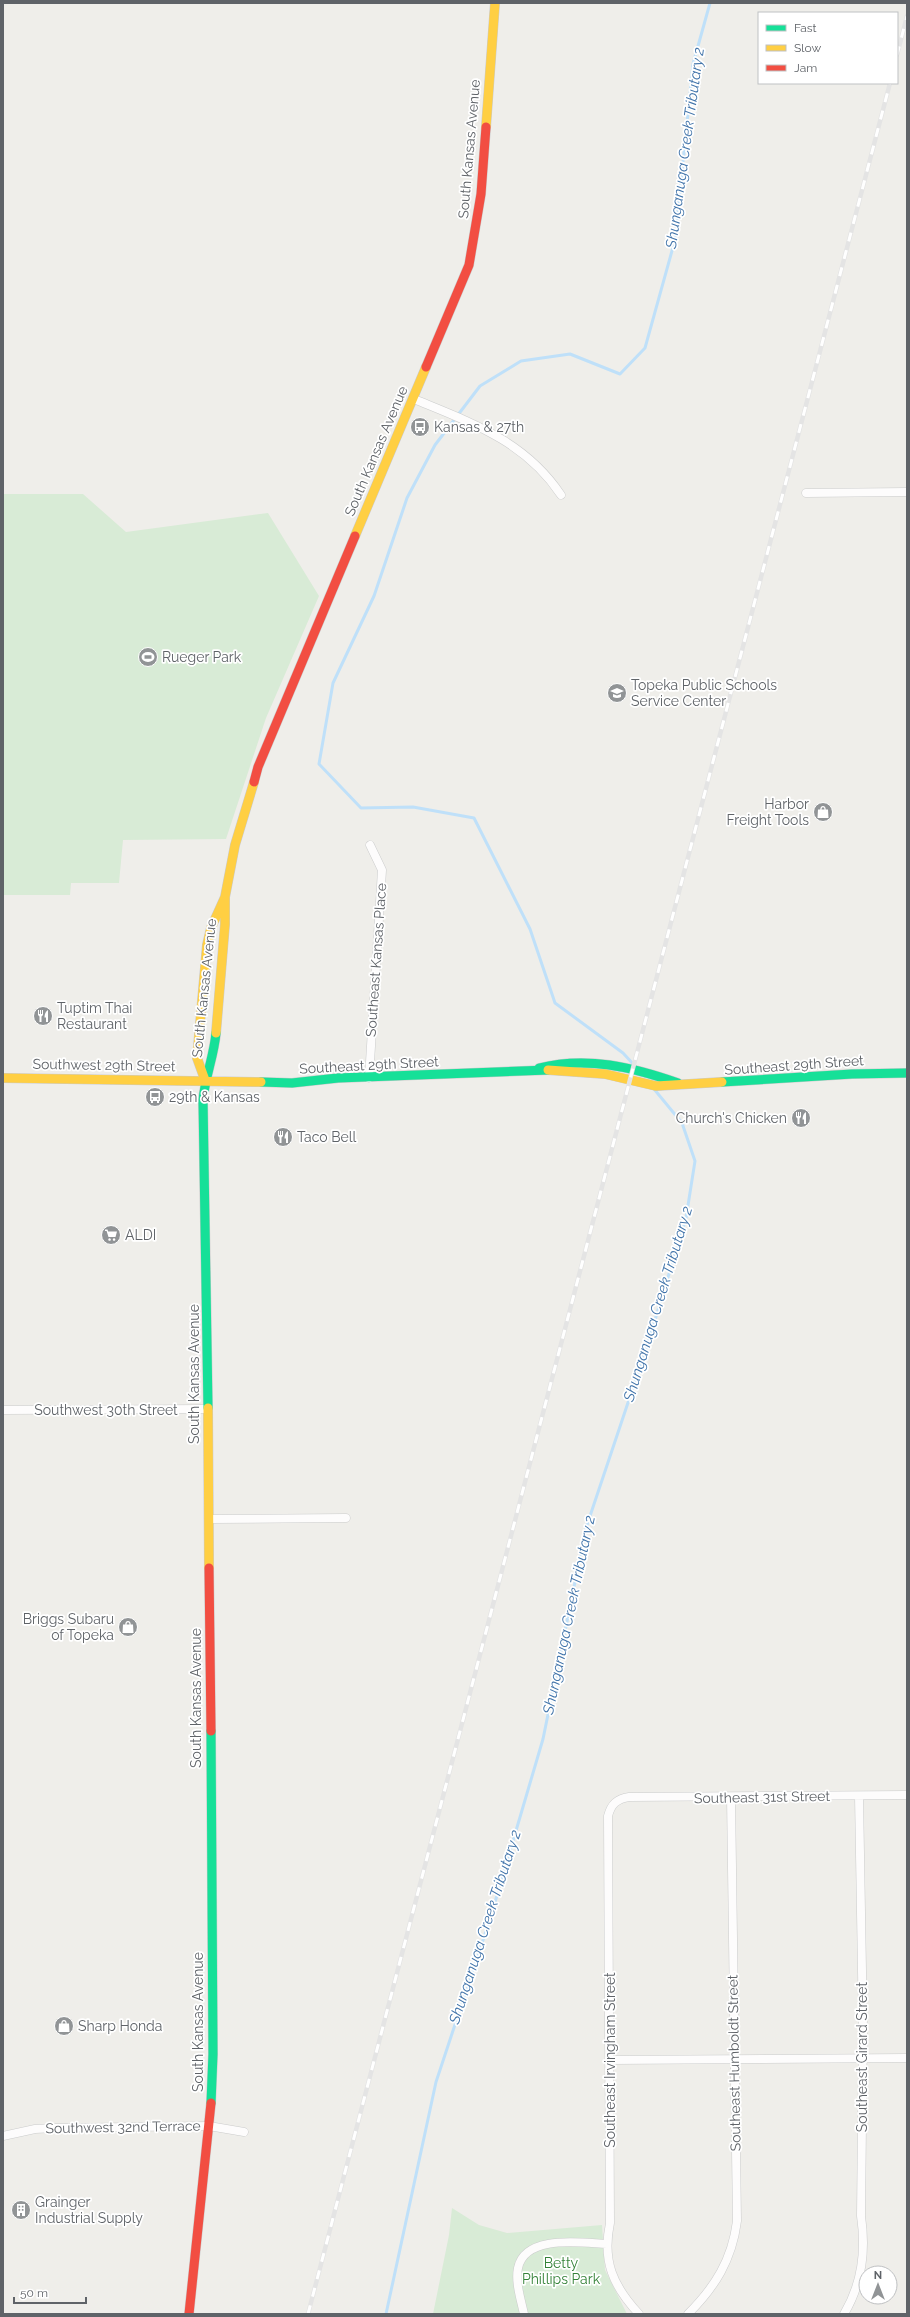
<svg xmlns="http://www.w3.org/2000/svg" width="910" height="2317" font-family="Raleway,sans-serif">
  <rect width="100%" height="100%" fill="#efeeea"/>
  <path fill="#d8ebd6" d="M3,494H83L126,532L268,513L319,596L266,718L226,839L123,840L119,883H71L70,895H3Z
    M452,2208L479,2225L507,2233L602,2225L605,2270L627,2314H433L449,2235Z"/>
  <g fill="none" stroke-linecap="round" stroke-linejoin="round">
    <path stroke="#bfe0f9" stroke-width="3" d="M635,1066L623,1053L555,1003L530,929L474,818L413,807L361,808L319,764L333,683L374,596L407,498L435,445L480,386L521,361L570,354L620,374L645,348L675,240L693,64L710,3
      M386,2314L436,2082L490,1919L543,1739L586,1528L647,1346L686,1218L695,1161L682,1123L654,1089"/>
    <defs>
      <path id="street" d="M414,399C472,423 525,441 561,495
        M806,493L907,492
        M369,1078L382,870L370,845
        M3,1410L208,1409
        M209,1519L346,1518
        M610,2060L907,2058
        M3,2136L35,2129L55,2128L209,2126L244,2132
        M524,2314C521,2300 515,2282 518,2268C525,2234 581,2243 607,2244
        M639,2314C613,2286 602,2261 610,2223L608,1816C611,1804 617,1799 629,1797L907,1795
        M688,2314C715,2287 732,2260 737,2221L731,1797
        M844,2314C862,2284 866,2250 861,2216L863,2029L859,1796"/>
      <path id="fast" d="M539,1068C587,1056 632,1067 678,1083
        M261,1082L292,1083L338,1078L548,1070
        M722,1082L852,1074L907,1073
        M208,1408L203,1100C205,1077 214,1056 216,1033
        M211,1731L213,2054L211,2103"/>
      <path id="slow" d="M486,127L495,3
        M355,536L426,367
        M216,1033L225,924V897
        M548,1070L605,1074L656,1086L722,1082
        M3,1078L261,1082
        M205,1080L197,1058L207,945L211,928L225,897L235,845L254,782
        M208,1408L209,1568"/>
      <path id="jam" d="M426,367L469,265L481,194L486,127
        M254,782L258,767L355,536
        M209,1568L211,1731
        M189,2314L211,2103"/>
    </defs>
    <use href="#street" stroke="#cbcccc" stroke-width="9"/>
    <use href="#fast" stroke="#cacacb" stroke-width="10"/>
    <use href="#slow" stroke="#cacacb" stroke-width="10"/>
    <use href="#jam" stroke="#cacacb" stroke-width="10"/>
    <use href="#street" stroke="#fdfcfc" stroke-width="8"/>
    <use href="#fast" stroke="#16e098" stroke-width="9"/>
    <use href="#slow" stroke="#ffcf43" stroke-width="9"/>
    <use href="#jam" stroke="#f24e42" stroke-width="9"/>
    <defs>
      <path id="rail" d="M897,55L907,16
        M308,2314L890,83"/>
    </defs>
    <use href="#rail" stroke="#e4e4e4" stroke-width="4.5"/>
    <use href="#rail" stroke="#fff" stroke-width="3" stroke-dasharray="9" stroke-linecap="butt"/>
  </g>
  <defs>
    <symbol id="bus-disc" viewBox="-11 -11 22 22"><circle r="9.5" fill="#919496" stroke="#fff"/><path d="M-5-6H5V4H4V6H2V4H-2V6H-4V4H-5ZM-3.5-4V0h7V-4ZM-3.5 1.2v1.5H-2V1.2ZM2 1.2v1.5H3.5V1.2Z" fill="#fff"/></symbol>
    <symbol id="stadium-disc" viewBox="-11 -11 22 22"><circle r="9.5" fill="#919496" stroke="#fff"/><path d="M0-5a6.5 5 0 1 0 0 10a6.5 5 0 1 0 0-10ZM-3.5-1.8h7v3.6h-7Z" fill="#fff"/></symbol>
    <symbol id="school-disc" viewBox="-11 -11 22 22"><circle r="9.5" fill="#919496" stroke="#fff"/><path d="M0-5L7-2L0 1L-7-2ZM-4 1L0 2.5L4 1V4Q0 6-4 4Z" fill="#fff"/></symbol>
    <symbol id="shop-disc" viewBox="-11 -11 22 22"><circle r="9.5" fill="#919496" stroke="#fff"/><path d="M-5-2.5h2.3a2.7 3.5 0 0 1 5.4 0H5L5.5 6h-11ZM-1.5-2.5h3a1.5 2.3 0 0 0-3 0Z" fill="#fff"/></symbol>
    <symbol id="restaurant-disc" viewBox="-11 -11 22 22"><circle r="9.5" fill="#919496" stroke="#fff"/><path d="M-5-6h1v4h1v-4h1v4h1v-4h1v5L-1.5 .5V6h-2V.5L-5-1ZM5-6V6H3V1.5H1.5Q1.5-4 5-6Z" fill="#fff"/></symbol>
    <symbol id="supermarket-disc" viewBox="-11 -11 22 22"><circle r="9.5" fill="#919496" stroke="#fff"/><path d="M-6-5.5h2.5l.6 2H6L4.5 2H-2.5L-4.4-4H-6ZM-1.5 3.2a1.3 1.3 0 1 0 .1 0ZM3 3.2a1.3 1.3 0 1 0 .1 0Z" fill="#fff"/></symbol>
    <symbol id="building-disc" viewBox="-11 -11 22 22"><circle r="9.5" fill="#919496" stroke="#fff"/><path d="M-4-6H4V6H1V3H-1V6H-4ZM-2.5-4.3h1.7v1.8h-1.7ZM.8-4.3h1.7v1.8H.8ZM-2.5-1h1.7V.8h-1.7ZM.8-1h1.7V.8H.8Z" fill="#fff"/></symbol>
  </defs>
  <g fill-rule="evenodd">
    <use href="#bus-disc" x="409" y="416" width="22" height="22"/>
    <use href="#stadium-disc" x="137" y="646" width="22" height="22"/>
    <use href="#school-disc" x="606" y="682" width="22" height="22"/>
    <use href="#shop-disc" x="812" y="801" width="22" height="22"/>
    <use href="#restaurant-disc" x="32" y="1005" width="22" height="22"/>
    <use href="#bus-disc" x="144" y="1086" width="22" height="22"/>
    <use href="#restaurant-disc" x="790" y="1107" width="22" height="22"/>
    <use href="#restaurant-disc" x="272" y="1126" width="22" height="22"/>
    <use href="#supermarket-disc" x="100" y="1224" width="22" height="22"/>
    <use href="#shop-disc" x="117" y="1616" width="22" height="22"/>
    <use href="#shop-disc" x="53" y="2015" width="22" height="22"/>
    <use href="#building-disc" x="10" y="2199" width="22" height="22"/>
  </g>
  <g text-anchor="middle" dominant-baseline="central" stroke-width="3.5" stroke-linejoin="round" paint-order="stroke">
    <g font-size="14" fill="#5f6368" stroke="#fff">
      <text transform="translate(469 149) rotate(-85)">South Kansas Avenue</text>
      <text transform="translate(376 451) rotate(-67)">South Kansas Avenue</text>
      <text transform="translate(376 960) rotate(-86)">Southeast Kansas Place</text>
      <text transform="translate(204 988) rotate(-84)">South Kansas Avenue</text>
      <text transform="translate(104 1065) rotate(1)">Southwest 29th Street</text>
      <text transform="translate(369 1065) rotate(-3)">Southeast 29th Street</text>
      <text transform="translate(794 1065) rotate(-4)">Southeast 29th Street</text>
      <text transform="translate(194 1374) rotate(-90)">South Kansas Avenue</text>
      <text x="106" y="1410">Southwest 30th Street</text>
      <text transform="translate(196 1698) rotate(-90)">South Kansas Avenue</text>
      <text transform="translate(762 1797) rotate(-1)">Southeast 31st Street</text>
      <text transform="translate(198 2022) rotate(-90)">South Kansas Avenue</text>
      <text transform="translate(862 2057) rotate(-90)">Southeast Girard Street</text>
      <text transform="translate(610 2060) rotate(-90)">Southeast Irvingham Street</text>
      <text transform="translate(734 2063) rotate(-91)">Southeast Humboldt Street</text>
      <text transform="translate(123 2127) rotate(-1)">Southwest 32nd Terrace</text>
    </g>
    <g font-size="14" fill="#5f6368" stroke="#fff" text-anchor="start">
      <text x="434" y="427">Kansas &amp; 27th</text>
      <text x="162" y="657">Rueger Park</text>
      <text x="631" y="685">Topeka Public Schools<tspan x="631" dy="16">Service Center</tspan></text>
      <text x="809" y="804" text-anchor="end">Harbor<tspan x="809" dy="16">Freight Tools</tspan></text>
      <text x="57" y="1008">Tuptim Thai<tspan x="57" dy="16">Restaurant</tspan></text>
      <text x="169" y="1097">29th &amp; Kansas</text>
      <text x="787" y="1118" text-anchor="end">Church's Chicken</text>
      <text x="297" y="1137">Taco Bell</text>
      <text x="125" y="1235">ALDI</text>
      <text x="114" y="1619" text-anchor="end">Briggs Subaru<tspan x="114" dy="16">of Topeka</tspan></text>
      <text x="78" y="2026">Sharp Honda</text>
      <text x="35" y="2202">Grainger<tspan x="35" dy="16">Industrial Supply</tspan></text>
    </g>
    <g font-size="14" fill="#348238" stroke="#fff">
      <text x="561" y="2263">Betty<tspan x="561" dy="16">Phillips Park</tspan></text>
    </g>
    <g font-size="15" font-style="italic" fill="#4174aa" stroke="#fff">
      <text transform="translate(685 148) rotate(-82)">Shunganuga Creek Tributary 2</text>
      <text transform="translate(658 1304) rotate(-73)">Shunganuga Creek Tributary 2</text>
      <text transform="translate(569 1615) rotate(-78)">Shunganuga Creek Tributary 2</text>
      <text transform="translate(485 1927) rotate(-72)">Shunganuga Creek Tributary 2</text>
    </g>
  </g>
  <rect width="910" height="2317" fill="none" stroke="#5f6368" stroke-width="8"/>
  <rect x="758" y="12" width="140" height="72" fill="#ffffff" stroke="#bfc1c3"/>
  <rect x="766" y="25" width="20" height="6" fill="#16e098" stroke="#bfc1c3"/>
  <text x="794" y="32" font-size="12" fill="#5f6368">Fast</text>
  <rect x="766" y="45" width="20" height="6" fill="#ffcf43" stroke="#bfc1c3"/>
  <text x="794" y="52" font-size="12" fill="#5f6368">Slow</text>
  <rect x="766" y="65" width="20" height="6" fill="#f24e42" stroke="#bfc1c3"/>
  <text x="794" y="72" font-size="12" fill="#5f6368">Jam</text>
  <g transform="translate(878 2285)"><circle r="19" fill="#ffffff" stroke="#bfc1c3"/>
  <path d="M0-3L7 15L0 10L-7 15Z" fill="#919496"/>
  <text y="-6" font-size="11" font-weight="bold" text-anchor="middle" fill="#5f6368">N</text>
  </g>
  <path d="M14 2297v6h72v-6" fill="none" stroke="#5f6368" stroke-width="2"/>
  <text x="20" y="2297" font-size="12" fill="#5f6368" stroke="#ffffff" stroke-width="3" paint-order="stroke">50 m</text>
</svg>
